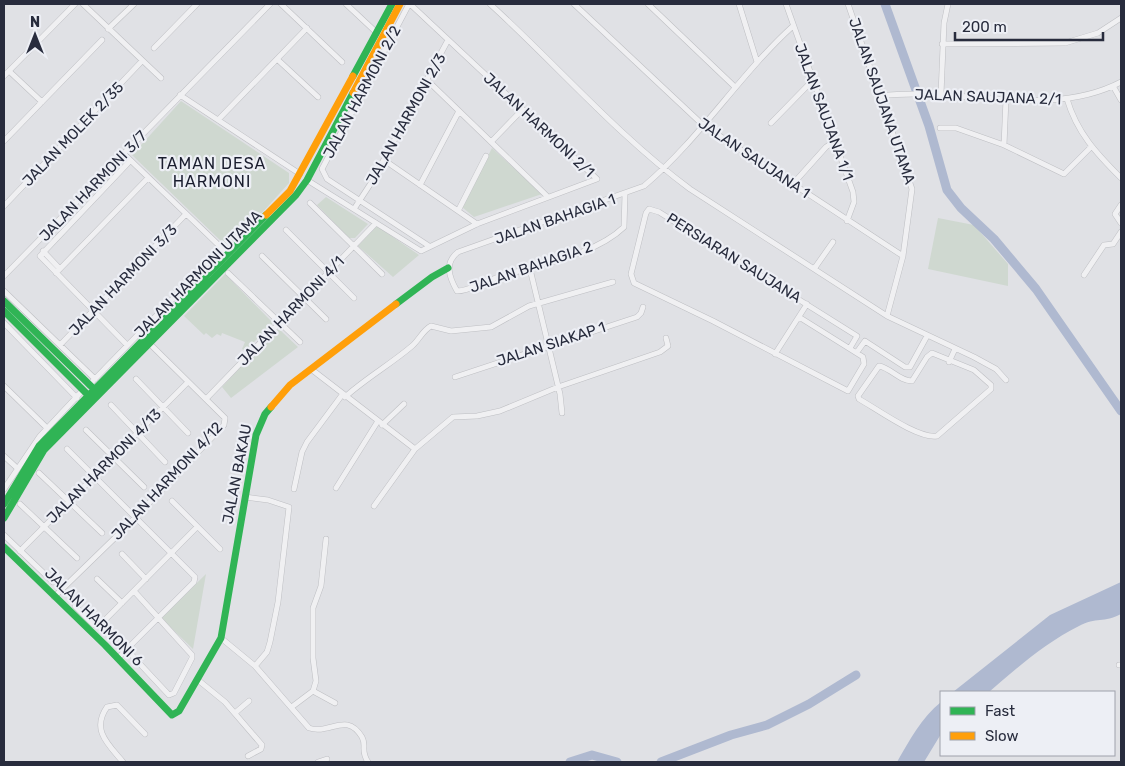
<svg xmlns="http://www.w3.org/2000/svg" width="1125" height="766" font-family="Rubik,sans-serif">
  <rect width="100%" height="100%" fill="#e0e1e5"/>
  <path fill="#cfd8d0" d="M181,101L289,173V183L234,244L223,243L132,155Z
    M492,148L542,194L474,217L462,207Z
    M326,197L368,224L355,238H349L317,205Z
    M938,218L974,225L1008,264V286L928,269Z
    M377,226L419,255L393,277L358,246Z
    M225,274L273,323L245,351L242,349L245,342L222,333L221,336L217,334L212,338L206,333L204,335L184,316Z
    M275,330H280L298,347L231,398L222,387Z
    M206,574L193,649L161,618Z"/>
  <path fill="#afb9d0" d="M1121,582V614C1104,623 1096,617 1079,626C1045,643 1017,668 989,692H953L1050,615Z
    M941,702V734L924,762H897C909,741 922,717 941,702Z"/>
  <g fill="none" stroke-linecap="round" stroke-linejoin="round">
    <path stroke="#afb9d0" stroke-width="9" d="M885,4L929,126L947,190L961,208L994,239L1036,289L1121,411
      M570,762L592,755L617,762
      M661,762L731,735L767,725L809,704L856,675"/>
    <defs>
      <path id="street" d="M83,4L161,78
        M281,4L342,62
        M346,4L377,33
        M409,4L322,169L327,179L429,246
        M490,4C557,65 617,135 690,189L887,316L974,357L996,369L1006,380
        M574,4L703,125L903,256
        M648,4L735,87
        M739,4L757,62
        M786,4L853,192L854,202L847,221
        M848,4L912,189L903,256L887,316
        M108,29L134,4
        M942,44L1065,43L1098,33L1121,18
        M154,48L197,4
        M277,59L318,97
        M9,71L42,102
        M4,76L75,4
        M427,80L548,197
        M1113,86L1121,100
        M941,94L944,23L948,4
        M180,95L300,174
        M881,96C960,86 1048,120 1121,82
        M1067,99C1077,133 1097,154 1121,178
        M218,120L307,28
        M771,123L814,79
        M940,128H956L1004,145L1064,174L1091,147
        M4,141L102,40
        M491,142L522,110
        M1004,145L1006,99
        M124,154L230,256
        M384,160L477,224
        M307,180L421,251L477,224L597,179L410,4
        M420,185L459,111
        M792,185L826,147L835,141
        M625,194L624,227C593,257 533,265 493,279C481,283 469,291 457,291C449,277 444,263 458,252L644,186C700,139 739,75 793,26
        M310,203L382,274
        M1121,205L1115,214L1121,223
        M4,206L142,61
        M354,209L373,180L448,40
        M458,211L486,156
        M286,230L354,298
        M43,251L60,269
        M262,256L326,319
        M530,269L560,394L562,413
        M814,269L833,242
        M56,273L148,178
        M228,273L300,342
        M1084,275L1104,245L1113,244L1121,232
        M4,276L270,4
        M4,291L95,379
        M799,317L863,357L864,364L848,391L713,321L634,283L631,274L646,213L649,209L659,212L857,336L850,348
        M4,323L77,398
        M60,345L186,214
        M127,345L40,256L130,161
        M857,352L865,341L905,367H910L927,336
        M932,353L974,370L991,385V389L937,436C918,439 877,409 859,399L858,396L879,366C891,368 899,381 912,381L927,357Z
        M775,354L807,304
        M949,362L955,349
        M311,369L415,449
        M455,377L637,317L641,313L643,307
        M136,379L188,433
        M89,385L222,248
        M4,386L47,428
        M345,397C366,378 391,364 412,346C419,340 423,330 431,326L451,331L491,327L529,306L613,282
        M206,399L376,223
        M111,405L165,462
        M382,425L404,404
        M86,430L144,487
        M67,449L195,577L194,582L118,658
        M4,456L17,468
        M39,473L102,533
        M336,488L378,421
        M4,489L40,436L83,390
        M294,489L302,452L307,442L342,395
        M245,497L268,500L289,507L278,602L270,642L267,652L255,666
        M172,501L220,549
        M20,504L77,558
        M374,506L415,449L453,417L477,416L500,411L558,387L660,352L668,346L666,338
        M4,535L53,582
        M20,551L188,382
        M122,554L146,579
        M97,579L122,603
        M54,597L124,529L224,425L225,418L149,343
        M75,606L94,625H100L197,527
        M221,638L255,666L309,728C330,735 346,711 362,737C367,746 360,750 368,762
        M126,649L169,695L174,693L192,658V655L134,591
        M1119,665H1121
        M198,680L225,702L262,745L261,749L248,756
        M313,691L335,703
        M293,706L313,691L316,681L313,658V608L321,586L326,539
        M235,713L249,701
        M123,762C108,744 91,730 107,707L117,705L145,734
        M318,762L327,759"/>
    </defs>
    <use href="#street" stroke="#bebfc3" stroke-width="6"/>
    <use href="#street" stroke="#f0f0f2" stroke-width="5"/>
    <path stroke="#30b455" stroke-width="7" d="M353,76L392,4
      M4,301L98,393
      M396,304L432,277L448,268
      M4,311L92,399
      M4,504L39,446L266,215
      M4,518L44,450L296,195L307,180L353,93
      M4,547L105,645L172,715L179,711L221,638L256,435L265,414L271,407"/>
    <path stroke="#ff9f0a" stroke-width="7" d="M353,93L400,4
      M266,215L290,191L353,76
      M271,407L290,385L396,304"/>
  </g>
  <g text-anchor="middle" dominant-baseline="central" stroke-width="4.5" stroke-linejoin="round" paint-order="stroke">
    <g font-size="15" fill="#282c3d" stroke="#edeff5">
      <text transform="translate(362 92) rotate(-62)">JALAN HARMONI 2/2</text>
      <text transform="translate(988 97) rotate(2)">JALAN SAUJANA 2/1</text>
      <text transform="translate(882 101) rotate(71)">JALAN SAUJANA UTAMA</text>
      <text transform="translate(824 112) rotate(70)">JALAN SAUJANA 1/1</text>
      <text transform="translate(406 119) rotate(-61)">JALAN HARMONI 2/3</text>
      <text transform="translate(539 125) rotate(43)">JALAN HARMONI 2/1</text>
      <text transform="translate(73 134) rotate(-46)">JALAN MOLEK 2/35</text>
      <text transform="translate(754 158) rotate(34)">JALAN SAUJANA 1</text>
      <text transform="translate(93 186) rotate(-46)">JALAN HARMONI 3/7</text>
      <text transform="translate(555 219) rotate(-19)">JALAN BAHAGIA 1</text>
      <text transform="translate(734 258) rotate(32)">PERSIARAN SAUJANA</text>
      <text transform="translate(531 267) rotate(-19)">JALAN BAHAGIA 2</text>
      <text transform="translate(198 274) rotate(-45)">JALAN HARMONI UTAMA</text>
      <text transform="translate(123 280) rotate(-46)">JALAN HARMONI 3/3</text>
      <text transform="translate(291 311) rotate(-46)">JALAN HARMONI 4/1</text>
      <text transform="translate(551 344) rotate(-18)">JALAN SIAKAP 1</text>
      <text transform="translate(104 466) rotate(-45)">JALAN HARMONI 4/13</text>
      <text transform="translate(237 474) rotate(-79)">JALAN BAKAU</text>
      <text transform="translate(167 481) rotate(-47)">JALAN HARMONI 4/12</text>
      <text transform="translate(94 617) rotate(45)">JALAN HARMONI 6</text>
    </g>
    <g font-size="16" letter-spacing="1" fill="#1a1d2e" stroke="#edeff5">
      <text x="212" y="163">TAMAN DESA<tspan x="212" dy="18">HARMONI</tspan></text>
    </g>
  </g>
  <rect width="1125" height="766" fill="none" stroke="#282c3d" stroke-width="10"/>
  <rect x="940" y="691" width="175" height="65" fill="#edeff5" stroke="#9ea1ab"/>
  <rect x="950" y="707" width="25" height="8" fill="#30b455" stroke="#9ea1ab"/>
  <text x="985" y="716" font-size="15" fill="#282c3d">Fast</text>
  <rect x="950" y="732" width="25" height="8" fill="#ff9f0a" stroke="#9ea1ab"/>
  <text x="985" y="741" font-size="15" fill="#282c3d">Slow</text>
  <g transform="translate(35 35)" stroke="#edeff5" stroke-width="4" paint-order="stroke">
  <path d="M0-4L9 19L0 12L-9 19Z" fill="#282c3d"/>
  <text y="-8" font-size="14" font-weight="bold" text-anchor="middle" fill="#282c3d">N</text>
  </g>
  <path d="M955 32v8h148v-8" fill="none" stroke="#282c3d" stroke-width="2.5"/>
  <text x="962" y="32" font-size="15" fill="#282c3d" stroke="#edeff5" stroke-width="4" paint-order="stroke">200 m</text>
</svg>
